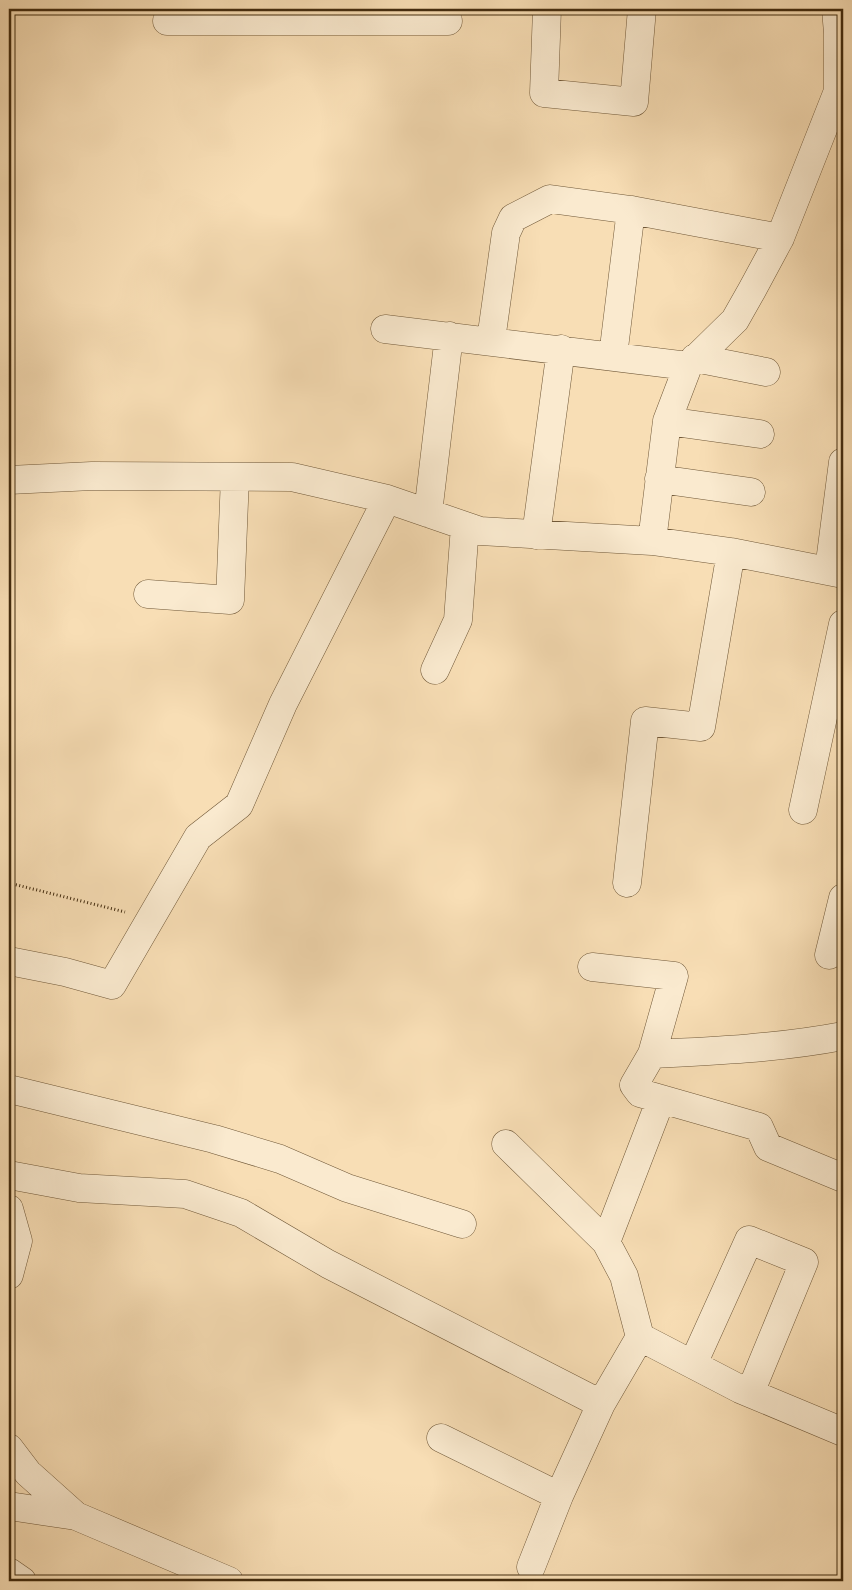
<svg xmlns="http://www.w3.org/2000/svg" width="852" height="1590" font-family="'IM FELL DW Pica',serif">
  <rect width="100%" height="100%" fill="#f8deb5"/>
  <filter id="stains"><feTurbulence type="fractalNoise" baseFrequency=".004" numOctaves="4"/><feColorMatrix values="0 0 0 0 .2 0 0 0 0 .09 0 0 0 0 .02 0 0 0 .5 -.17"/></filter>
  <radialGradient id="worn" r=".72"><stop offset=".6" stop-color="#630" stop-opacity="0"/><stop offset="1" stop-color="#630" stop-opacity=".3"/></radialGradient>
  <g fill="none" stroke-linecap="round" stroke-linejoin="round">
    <defs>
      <path id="minor" d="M547,9L544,93L634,102L642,9
        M167,21H448
        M385,329L688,366
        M491,340L506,233L513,218L550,199L631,210L780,238
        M613,356L631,210
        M695,358L766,372
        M667,421L760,434
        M659,479L751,492
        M9,480L92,476L292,477L387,499L480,531L652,541L731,552L843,574
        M428,513L449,336
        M536,535L561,349
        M652,541L667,421L688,366L735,320L752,290L780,238L838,91V33L836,9
        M829,570L843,462
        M148,594L230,600L235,477
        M435,670L458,620L465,526
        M803,810L843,624
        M627,883L645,721L701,727L731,552
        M829,955L843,898
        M9,961L65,972L112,985L198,837L239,805L283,704L387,499
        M592,967L674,976L652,1054L634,1085L640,1093L661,1099L606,1242
        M652,1054C716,1051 780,1048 843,1036
        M9,1089L214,1139L280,1159L347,1188L462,1224
        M661,1099L759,1127L768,1147L843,1178
        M506,1144L606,1242L624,1276L640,1337L740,1389L843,1432
        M9,1175L79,1188L185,1194L241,1213L328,1264L601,1404
        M9,1209L18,1241L9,1275
        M693,1364L749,1240L804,1262L750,1393
        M441,1438L559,1496
        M9,1448L28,1473L76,1516
        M9,1506L76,1516L229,1581
        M531,1567L559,1496L601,1404L640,1337
        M9,1572L22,1581"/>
    </defs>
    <use href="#minor" stroke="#705838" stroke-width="29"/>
    <path stroke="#432c0f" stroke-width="3" stroke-dasharray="1 2.5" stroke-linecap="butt" d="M9,883L125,912"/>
    <use href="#minor" stroke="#faeacf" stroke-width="28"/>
  </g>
  <rect width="852" height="1590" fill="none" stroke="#f8deb5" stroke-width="30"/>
  <rect x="10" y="10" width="832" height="1570" fill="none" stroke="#432c0f" stroke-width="2.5"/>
  <rect x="15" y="15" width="822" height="1560" fill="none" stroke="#432c0f"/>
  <rect width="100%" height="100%" filter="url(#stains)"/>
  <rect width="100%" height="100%" fill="url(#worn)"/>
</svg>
